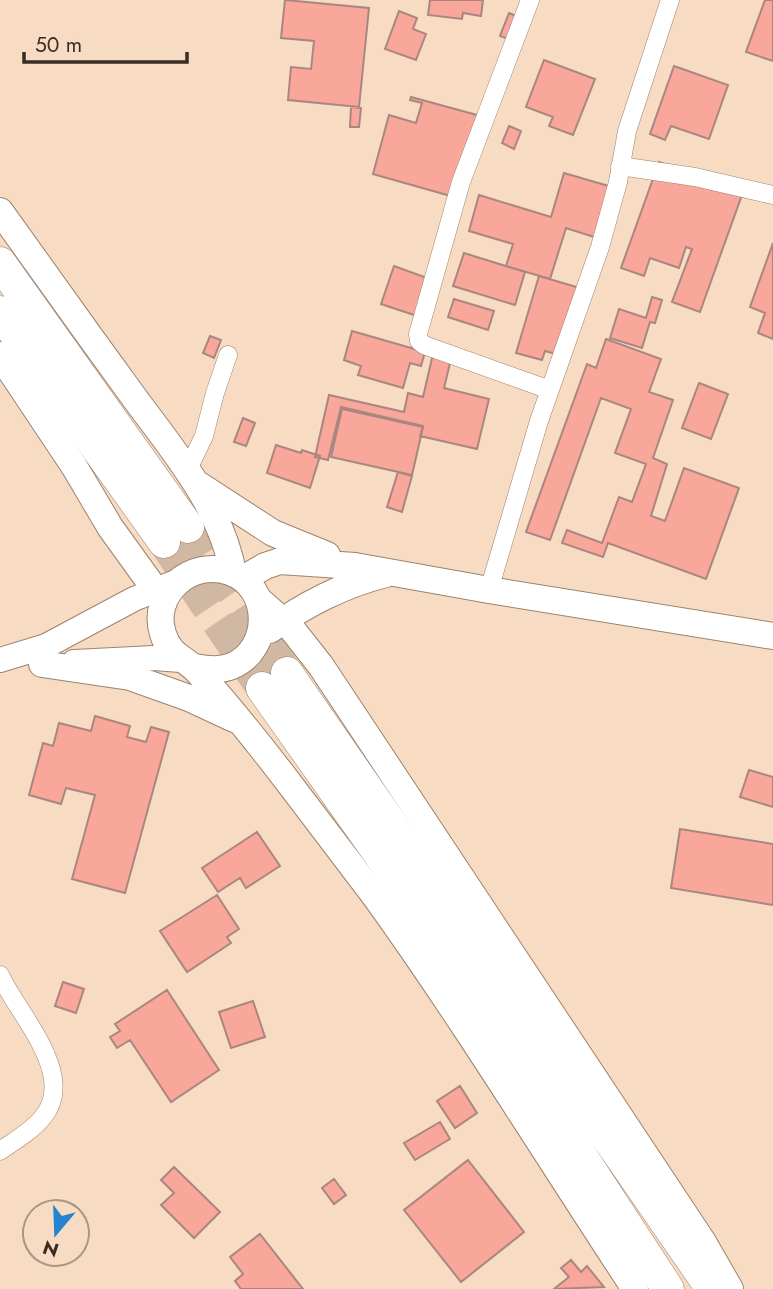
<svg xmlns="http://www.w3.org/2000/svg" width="773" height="1289" font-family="Jost,sans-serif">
  <rect width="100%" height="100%" fill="#f7dbc3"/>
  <path fill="#f9a69b" stroke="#aa8681" stroke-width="2" d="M285,0L369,8L359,107L288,100L291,67L311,69L314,41L281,38Z
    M430,0H483L481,16L463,13L462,19L428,15Z
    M765,0H773V61L746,52Z
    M399,11L417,18L413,29L426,34L416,60L385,49Z
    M509,13L523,19L514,41L500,36Z
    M544,60L595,79L573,135L549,126L553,117L526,107Z
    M674,66L728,85L709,139L671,126L665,140L650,134Z
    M411,97L477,115L454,197L373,174L389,115L416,123L422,103L410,100Z
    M351,107L361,108L359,127H350Z
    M509,126L521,131L514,149L502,143Z
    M659,162L743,192L700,312L672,302L692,249L686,247L679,268L650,258L644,276L621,268Z
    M564,173L612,187L597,238L566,228L550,279L506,266L513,244L469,231L479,195L551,217Z
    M773,243V339L758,333L765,313L750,307Z
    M464,253L525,272L515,305L453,286Z
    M394,266L430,279L417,316L381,304Z
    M539,276L590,291L570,358L545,351L542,360L516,353Z
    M652,297L662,300L655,323L650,322L642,348L610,338L619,309L646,318Z
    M454,299L494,311L488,330L448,317Z
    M352,331L425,352L421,366L410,363L403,388L358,375L361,366L344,360Z
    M210,336L221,340L214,358L203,353Z
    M606,339L661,359L649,392L673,400L653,458L667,464L651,516L665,521L684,468L739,488L706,579L608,543L603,557L562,543L567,530L602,543L619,497L632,502L646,464L615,453L631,409L601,398L550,540L526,532L587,364L596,368Z
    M433,354L450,363L444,388L489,399L477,449L420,436L423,426L341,407L328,460L315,457L329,395L404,412L408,393L423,397Z
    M699,383L728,394L711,439L682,428Z
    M342,409L423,427L412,475L331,457Z
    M243,418L255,423L246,446L234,442Z
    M276,445L301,453L302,450L320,456L310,488L267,473Z
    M398,472L412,476L402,512L387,507Z
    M95,716L130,726L127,737L146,742L151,727L169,732L125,893L72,879L95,795L66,788L61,804L29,795L43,743L53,746L59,723L91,731Z
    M749,770L773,777V807L740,797Z
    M680,829L773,844V905L671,888Z
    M257,832L280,866L246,888L240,878L218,892L202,868Z
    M217,895L239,929L227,937L231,943L187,972L160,931Z
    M63,982L84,989L76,1013L55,1006Z
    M167,990L219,1070L171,1102L130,1040L117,1048L110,1037L120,1031L115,1024Z
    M253,1001L265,1037L231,1048L219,1012Z
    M460,1086L477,1113L455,1128L437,1101Z
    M440,1122L450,1139L415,1160L404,1143Z
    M468,1160L524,1232L461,1282L404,1210Z
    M174,1167L220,1212L194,1238L161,1205L174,1193L161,1180Z
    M334,1179L346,1195L334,1204L322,1188Z
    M260,1234L303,1289H241L235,1281L243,1274L230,1257Z
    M571,1260L581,1272L587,1266L604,1287L554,1289L569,1277L561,1268Z"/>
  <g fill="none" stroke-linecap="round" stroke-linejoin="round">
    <path stroke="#d1b8a3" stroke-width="32" stroke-dasharray="32 16" stroke-linecap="butt" d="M188,527L287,673
      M164,542L262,688"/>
    <defs>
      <path id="street" d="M530,0L461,182L418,334L419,341L424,345L550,390
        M620,166L695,177L773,195
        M187,471L204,436L215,393L228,355
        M489,590L539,421L600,247L618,182L627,131L670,0
        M0,975C17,1013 78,1075 43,1117C32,1131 14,1141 0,1151"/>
      <path id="secondary" d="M0,660L46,646L134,599L173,583
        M74,662L154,658L181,660"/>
      <path id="primary" d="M0,211C43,271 85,330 128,389C168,445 221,503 233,573
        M0,355L74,466L110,527L164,602
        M199,485L273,533L327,555
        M243,579L265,566L280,561L355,566L489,590L773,636
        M259,600L292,629L321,666L703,1242L730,1289
        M270,630C303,605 345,584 386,574
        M42,664L130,677L189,698L234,719
        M194,667C207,669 220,671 232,666C272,649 272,587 230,572C191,558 150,594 163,634C170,657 186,658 199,673C233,711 264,750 295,791C322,827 350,863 377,899C468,1026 549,1159 635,1289"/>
      <path id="highway" d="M0,263L188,527
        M0,312L164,542
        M287,673L712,1289
        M262,688L443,944L668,1289"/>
    </defs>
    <use href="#street" stroke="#9d836d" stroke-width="19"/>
    <use href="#secondary" stroke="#9d836d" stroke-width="26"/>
    <use href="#primary" stroke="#9d836d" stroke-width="28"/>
    <use href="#highway" stroke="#9d836d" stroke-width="33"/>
    <use href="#street" stroke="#fff" stroke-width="18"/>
    <use href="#secondary" stroke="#fff" stroke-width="24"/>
    <use href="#primary" stroke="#fff" stroke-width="26"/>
    <use href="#highway" stroke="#fff" stroke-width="32"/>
  </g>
  <g transform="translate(56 1233) rotate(199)"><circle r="33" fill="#f7dbc3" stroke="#ab9583" stroke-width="2"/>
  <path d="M0-5L12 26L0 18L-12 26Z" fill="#2683d0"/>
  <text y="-10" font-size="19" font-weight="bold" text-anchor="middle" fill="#382d24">N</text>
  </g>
  <path d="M24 52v10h163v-10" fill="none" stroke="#382d24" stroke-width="3.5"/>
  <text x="35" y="52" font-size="21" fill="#382d24" stroke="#f7dbc3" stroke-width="5" paint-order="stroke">50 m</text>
</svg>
